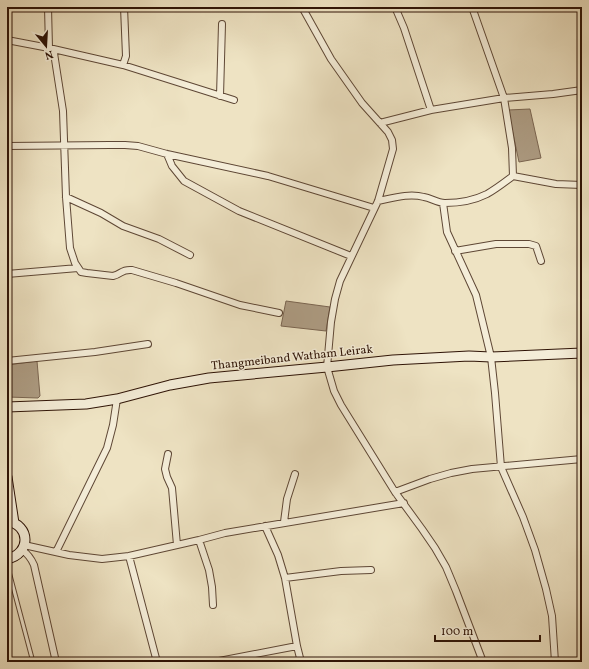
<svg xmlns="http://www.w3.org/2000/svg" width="589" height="669" font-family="Vollkorn,serif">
  <rect width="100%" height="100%" fill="#eee3c3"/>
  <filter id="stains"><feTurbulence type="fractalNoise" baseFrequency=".005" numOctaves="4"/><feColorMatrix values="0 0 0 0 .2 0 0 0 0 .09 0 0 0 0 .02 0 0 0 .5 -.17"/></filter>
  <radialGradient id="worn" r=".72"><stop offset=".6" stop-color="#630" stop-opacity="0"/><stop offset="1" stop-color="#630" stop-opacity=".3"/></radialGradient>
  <path fill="#ad9c83" stroke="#7a6551" d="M530,109L541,158L519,162L508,110Z
    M286,301L330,307L326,331L281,326Z
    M37,361L40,396L38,398L7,397V365Z"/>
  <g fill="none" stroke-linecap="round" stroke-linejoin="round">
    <defs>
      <path id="lane" d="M7,564L33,662"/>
      <path id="street" d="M48,7L49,48L54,53L63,111L66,197L70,248L75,263L81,272L87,273L113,276C122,274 121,269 132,270L176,283L240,305L279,313
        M302,7L331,59L362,103L388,132L392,140L393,149L378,201L340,281L335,299L331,322L327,367L334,391L341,405L395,492L422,529L435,548L446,567L456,591L483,662
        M395,7L404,28L431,110
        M7,40L49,48L123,65L234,100
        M123,65L126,56L124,7
        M220,96L222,24
        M380,123L431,110L504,98L553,94L582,90
        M7,146L110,145H125L138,146L167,154L268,176L374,208
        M167,154L172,166L184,181L239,211L351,256
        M513,176L556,184L582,185
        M66,197L101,213L123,226L159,239L190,255
        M378,201C393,198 409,193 424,197C431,198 437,203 445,203C459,203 475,200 487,194C496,189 505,182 513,176L512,148L504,98L472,7
        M443,203L447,232L476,295L491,357L495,393L501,467L523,517L535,550L546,589L552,616L555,662
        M455,251L496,244H529L536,246L541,261
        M7,274L78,268
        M7,361L95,352L148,344
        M168,454L165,469L167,477L172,488L177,545
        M395,492L430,479L451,473L472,469L582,459
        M284,522L287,499L295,474
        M265,526L278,555L285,578L297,646L301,662
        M199,540L209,570L212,587L213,605
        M24,545L69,555L102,559L129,556L199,540L225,533L404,503
        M22,550C28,554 31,558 34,565L56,662
        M56,552L107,448L113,425L117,399
        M129,556L157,662
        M285,578L341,571L371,570
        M214,662L297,646"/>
      <path id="secondary" d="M7,407L86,404L117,399L170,385L209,378L327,367L393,360L469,356L491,357L582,353
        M7,477L14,523
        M7,521C31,525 31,554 7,559"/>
    </defs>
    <use href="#lane" stroke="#5e4735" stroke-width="5"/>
    <use href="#street" stroke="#5e4735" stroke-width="8"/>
    <use href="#secondary" stroke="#2e1306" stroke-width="11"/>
    <use href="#lane" stroke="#f4edd8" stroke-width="3"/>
    <use href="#street" stroke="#f4edd8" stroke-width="6"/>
    <use href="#secondary" stroke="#f4edd8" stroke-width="9"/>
  </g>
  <g text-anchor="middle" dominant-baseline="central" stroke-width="3" stroke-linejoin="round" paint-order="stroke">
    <g font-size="12" fill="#2e1306" stroke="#f4edd8">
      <text transform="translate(292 358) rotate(-6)">Thangmeiband Watham Leirak</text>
    </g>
  </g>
  <rect width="589" height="669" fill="none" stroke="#eee3c3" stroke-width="24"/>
  <rect x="8" y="8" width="573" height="653" fill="none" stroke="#2e1306" stroke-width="2"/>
  <rect x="12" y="12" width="565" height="645" fill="none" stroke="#2e1306"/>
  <g transform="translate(46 46) rotate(162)" stroke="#f4edd8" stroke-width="3" paint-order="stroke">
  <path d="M0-3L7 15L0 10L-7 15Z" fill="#2e1306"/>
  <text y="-6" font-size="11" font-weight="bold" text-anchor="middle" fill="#2e1306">N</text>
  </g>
  <path d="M435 635v6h105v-6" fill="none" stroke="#2e1306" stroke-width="2"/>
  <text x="441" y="635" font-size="12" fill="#2e1306" stroke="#f4edd8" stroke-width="3" paint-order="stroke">100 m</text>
  <rect width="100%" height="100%" filter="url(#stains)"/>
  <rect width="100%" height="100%" fill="url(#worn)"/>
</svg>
